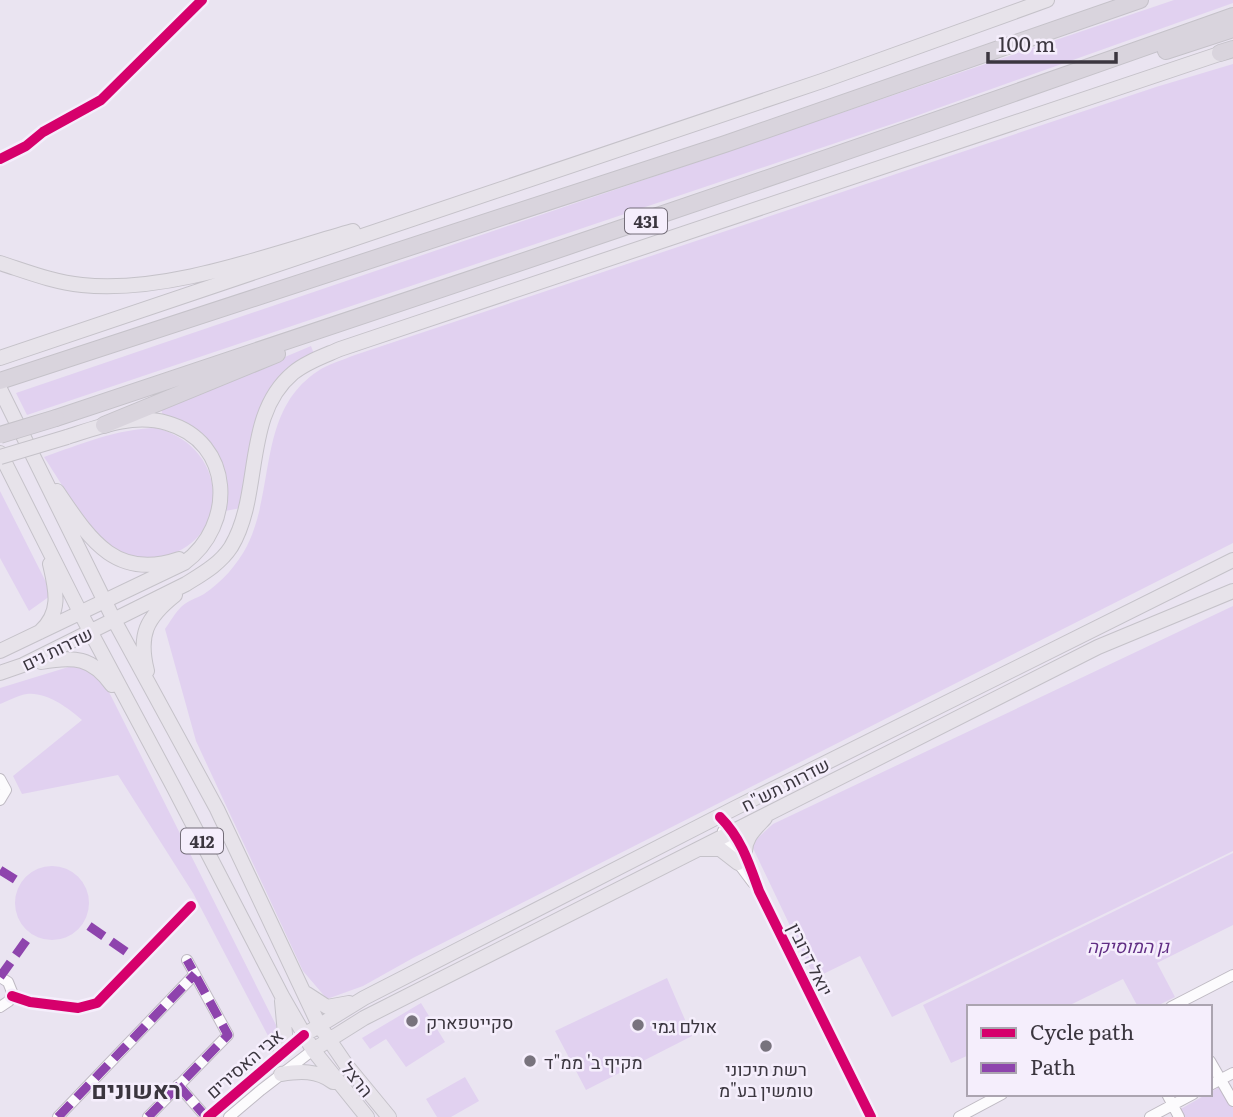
<svg xmlns="http://www.w3.org/2000/svg" width="1233" height="1117" font-family="Literata,Heebo,serif">
  <rect width="100%" height="100%" fill="#eae4f1"/>
  <path fill="#e1d1f0" d="M1174,0H1233V3L913,117L27,415L16,393Z
    M1233,64V543L413,958L363,986L327,999L303,971L196,741L165,629C170,622 175,613 181,607C187,601 197,598 204,594C222,582 237,565 247,546C276,488 257,411 318,371C328,364 341,361 352,356L1156,87Z
    M311,346L314,354L276,383L241,508L225,511L221,468L163,416L161,409Z
    M156,428C238,449 229,557 147,558C137,559 124,556 116,551C89,533 62,484 44,457C81,444 116,429 156,428Z
    M0,491L48,586L50,596L29,611L0,558Z
    M1233,606V851L892,1017L860,956L815,978L751,844L773,824Z
    M75,665L89,668L108,690L276,1025V1051L193,893L118,775L22,794L13,776L82,720C68,708 47,692 27,694C19,695 8,701 0,704V688Z
    M1233,853V925L1157,963L1175,997L1155,1007H1138L1123,979L1066,1007H969V1055L951,1063L923,1005Z
    M15 903a37 37 0 1 1 74 0a37 37 0 1 1-74 0Z
    M667,978L692,1036L586,1090L555,1031Z
    M421,1003L445,1042L406,1067L386,1039L370,1049L362,1038Z
    M465,1077L479,1101L451,1117H437L426,1099Z
    M1221,1086L1233,1108V1117H1183L1179,1110Z"/>
  <g fill="none" stroke-linecap="round" stroke-linejoin="round">
    <defs>
      <path id="minor" d="M0,159L26,146L43,132L101,100L202,0
        M0,779L6,790L0,800
        M720,817C741,838 749,863 759,891L871,1117
        M723,831L738,863L753,883
        M0,977L8,982L12,992L9,1001L0,1007
        M12,996L30,1002L78,1008L97,1003L191,906
        M1171,1007L1233,975
        M1210,1061L1233,1101
        M178,1085L206,1117
        M1210,1085L1233,1073
        M1167,1094L1179,1117
        M58,1117L195,974
        M148,1117L228,1035L187,960
        M208,1117L304,1035
        M229,1117L261,1090L313,1050
        M959,1117L1002,1094
        M1150,1117L1193,1094"/>
      <path id="major" d="M0,263C28,272 53,282 82,285C167,294 271,254 353,231
        M0,358L822,81L1047,0
        M0,389L114,620L217,809L319,1025L347,1066L389,1117
        M0,453L81,614L173,786L282,996L313,1050L367,1117
        M57,491C89,538 115,581 179,559
        M40,632C62,612 56,590 50,564
        M0,651L184,563C236,525 234,442 167,423C133,413 98,427 67,437
        M41,662C74,656 92,657 112,685
        M147,671C138,635 146,618 175,595
        M0,673L23,665L186,584C202,574 220,564 231,547C263,494 242,416 293,373C306,362 324,356 340,349L1228,51
        M701,849H720L738,863
        M745,854C744,838 755,829 765,818
        M307,994L327,1007L349,1003
        M304,1035L364,998L735,808L1233,560
        M313,1050L364,1018L1098,647L1233,591
        M280,1055L285,1034L282,1001
        M281,1074C300,1071 317,1070 333,1082"/>
      <path id="highway" d="M1166,51L1233,29
        M1220,53L1233,49
        M0,381L725,144L1140,0
        M56,418C449,287 842,155 1233,16
        M104,425L277,354"/>
    </defs>
    <use href="#minor" stroke="#bfbac3" stroke-width="12"/>
    <use href="#major" stroke="#c5c2c9" stroke-width="16"/>
    <use href="#highway" stroke="#c5c2c9" stroke-width="18"/>
    <use href="#minor" stroke="#fcfbfd" stroke-width="10"/>
    <use href="#major" stroke="#e7e3ea" stroke-width="14"/>
    <use href="#highway" stroke="#d9d4dd" stroke-width="16"/>
    <defs>
      <path id="major-bridge" d="M0,457L67,437"/>
      <path id="highway-bridge" d="M0,435L56,418"/>
    </defs>
    <use href="#major-bridge" stroke="#c5c2c9" stroke-width="16" stroke-linecap="butt"/>
    <use href="#highway-bridge" stroke="#c5c2c9" stroke-width="18" stroke-linecap="butt"/>
    <use href="#major-bridge" stroke="#e7e3ea" stroke-width="14"/>
    <use href="#highway-bridge" stroke="#d9d4dd" stroke-width="16"/>
    <path stroke="#8e44ad" stroke-width="9" stroke-dasharray="18 9" stroke-linecap="butt" d="M0,870L16,880
      M89,926L138,960
      M0,977L28,938
      M178,1085L206,1117
      M58,1117L195,974
      M148,1117L228,1035L187,960"/>
    <defs>
      <path id="cycleway" d="M0,159L26,146L43,132L101,100L202,0
        M720,817C741,838 749,863 759,891L871,1117
        M12,996L30,1002L78,1008L97,1003L191,906
        M208,1117L304,1035"/>
    </defs>
    <use href="#cycleway" stroke="#f5eefc" stroke-width="15"/>
    <use href="#cycleway" stroke="#d6006c" stroke-width="10"/>
  </g>
  <g fill="#78737d" stroke="#f5eefc" stroke-width="2.5">
    <circle cx="412" cy="1021" r="7"/>
    <circle cx="638" cy="1025" r="7"/>
    <circle cx="766" cy="1046" r="7"/>
    <circle cx="530" cy="1061" r="7"/>
  </g>
  <g text-anchor="middle" dominant-baseline="central" stroke-width="5" stroke-linejoin="round" paint-order="stroke">
    <g fill="#f5eefc" stroke="#736d78" stroke-width="2">
      <rect x="625" y="208.5" width="42" height="25" rx="5"/>
      <rect x="181" y="828.5" width="42" height="25" rx="5"/>
    </g>
    <g font-size="16" font-weight="bold" fill="#3b363f">
      <text x="646" y="221">431</text>
      <text x="202" y="841">412</text>
    </g>
    <g font-size="18" fill="#3b363f" stroke="#f5eefc">
      <text transform="translate(57 648) rotate(-26)">שדרות נים</text>
      <text transform="translate(785 784) rotate(-27)">שדרות תש"ח</text>
      <text transform="translate(811 959) rotate(64)">יואל דרובין</text>
      <text transform="translate(244 1063) rotate(-41)">אבי האסירים</text>
      <text transform="translate(358 1079) rotate(51)">הרצל</text>
    </g>
    <g font-size="18" font-style="italic" fill="#612e84" stroke="#f5eefc">
      <text x="1128" y="945">גן המוסיקה</text>
    </g>
    <g font-size="18" fill="#3b363f" stroke="#f5eefc" text-anchor="start">
      <text x="426" y="1021">סקייטפארק</text>
      <text x="652" y="1025">אולם גמי</text>
      <text x="544" y="1061">מקיף ב' ממ"ד</text>
      <text x="766" y="1068" text-anchor="middle">רשת תיכוני<tspan x="766" dy="21">טומשין בע"מ</tspan></text>
    </g>
    <g font-size="24" font-weight="bold" fill="#3b363f" stroke="#f5eefc">
      <text x="136" y="1088">ראשונים</text>
    </g>
  </g>
  <rect x="967" y="1005" width="245" height="91" fill="#f5eefc" stroke="#aba4b0" stroke-width="2"/>
  <rect x="981" y="1028" width="35" height="10" fill="#d6006c" stroke="#aba4b0" stroke-width="2"/>
  <text x="1030" y="1040" font-size="21" fill="#3b363f">Cycle path</text>
  <rect x="981" y="1063" width="35" height="10" fill="#8e44ad" stroke="#aba4b0" stroke-width="2"/>
  <text x="1030" y="1075" font-size="21" fill="#3b363f">Path</text>
  <path d="M988 52v10h128v-10" fill="none" stroke="#3b363f" stroke-width="3.5"/>
  <text x="998" y="52" font-size="21" fill="#3b363f" stroke="#f5eefc" stroke-width="5" paint-order="stroke">100 m</text>
</svg>
